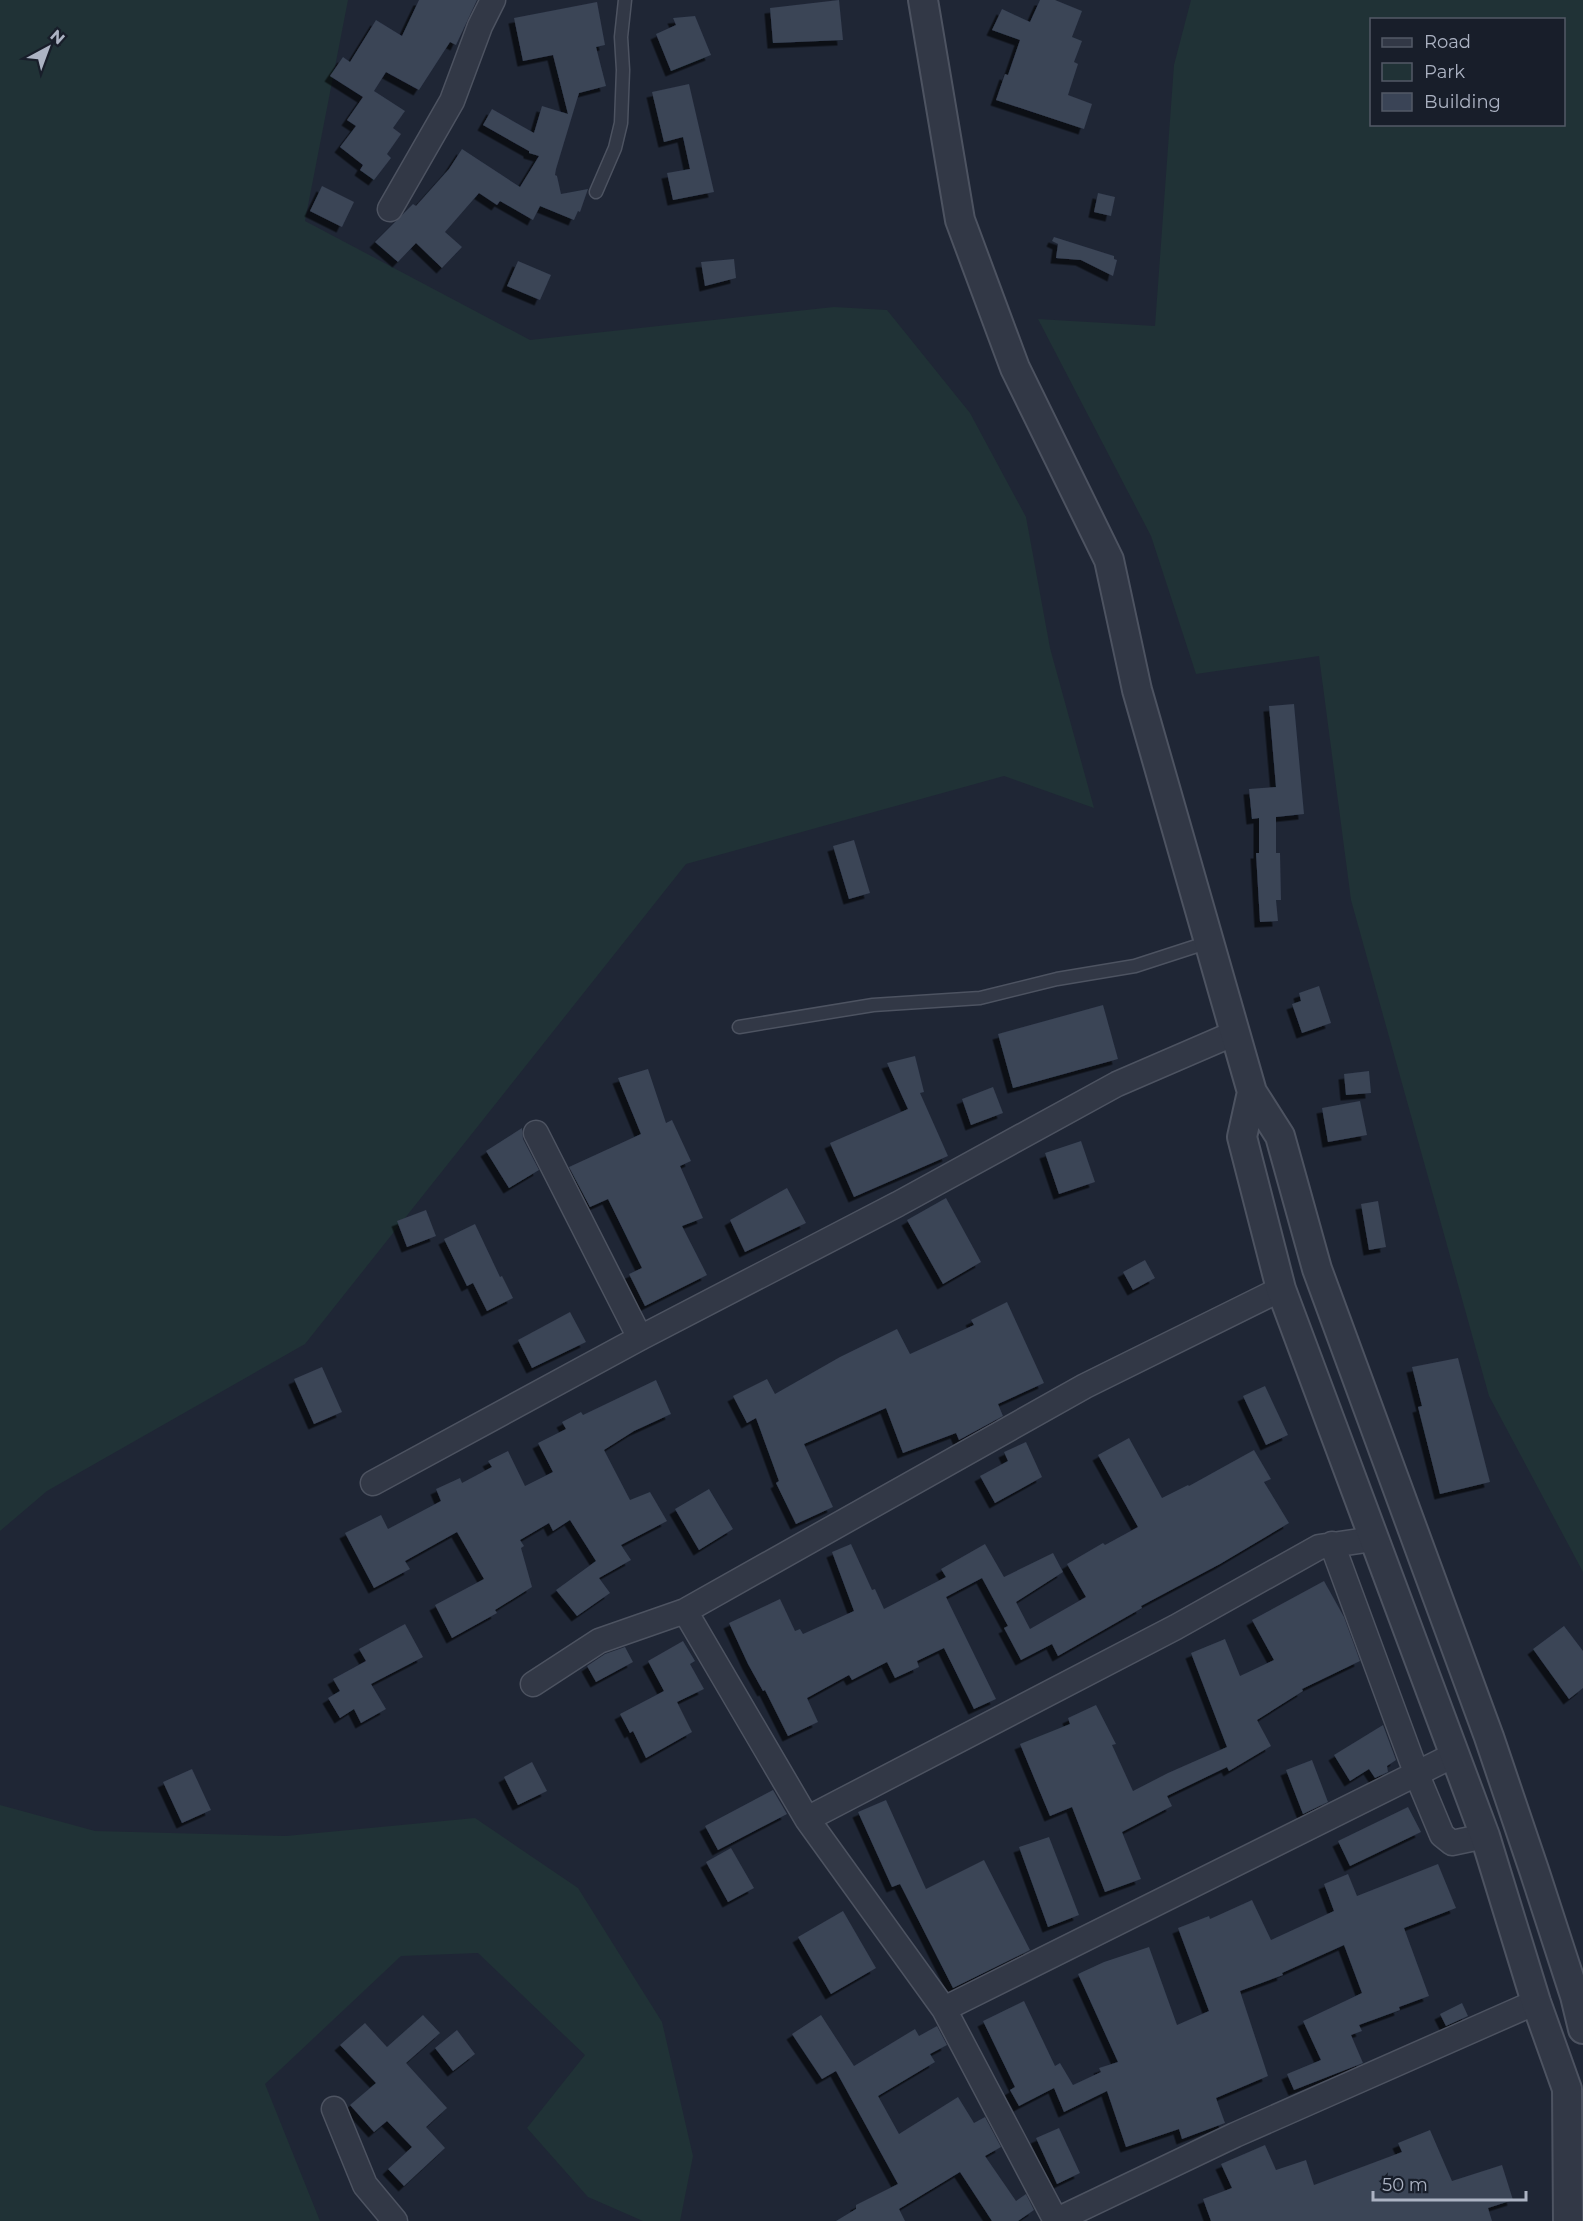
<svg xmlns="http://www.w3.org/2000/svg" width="1583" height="2221" font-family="Montserrat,sans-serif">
  <defs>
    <filter id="shadow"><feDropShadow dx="-5.5" dy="5.5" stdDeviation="0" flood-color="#0009"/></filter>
  </defs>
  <rect width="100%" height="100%" fill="#1f2635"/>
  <path fill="#203236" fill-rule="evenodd" d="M0,0H348L305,221L530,340L834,307L887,310L970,413L1026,517L1050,648L1094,808L1004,776L686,864L305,1344L47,1491L0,1531Z
    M1191,0H1583V1572L1489,1396L1351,900L1319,656L1196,674L1151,536L1038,319L1155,326L1174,65ZM1372,20H1564V124H1372Z
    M0,1805L95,1831L286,1836L475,1818L578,1888L662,2022L693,2156L680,2221H643L588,2197L527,2128L585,2055L478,1953L401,1956L265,2084L320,2221H0Z"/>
  <path fill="#3a4456" filter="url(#shadow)" d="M419,0H477L456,45L450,42L419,90L386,72L374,91L405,111L393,128L401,134L387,154L391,158L374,180L360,170L363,165L340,147L356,126L347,120L363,97L330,76L343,57L350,62L376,20L402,36Z
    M839,0L843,40L773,43L770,8Z
    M1040,0H1055L1082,11L1072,37L1082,41L1074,62L1078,64L1068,95L1092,104L1084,129L996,100L1005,74L1008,75L1020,40L992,30L1002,9L1030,22Z
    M597,2L605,45L596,47L606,86L579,93L556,169L555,175L557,176L561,194L588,189L580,212L578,211L574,220L540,206L533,220L500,201L497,205L479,193L445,232L462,247L442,268L416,243L398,262L375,242L413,204L416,206L449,169L462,149L520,187L539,156L529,153V151L483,125L492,109L534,133L542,106L568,114L553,55L523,61L514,18Z
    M695,16L711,55L671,71L656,34L676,25L673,18Z
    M689,84L714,192L673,200L667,173L690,169L683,137L664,142L652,92Z
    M322,186L354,202L342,227L310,211Z
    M1098,193L1115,197L1111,216L1094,212Z
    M1054,237L1114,256V259L1117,260L1113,276L1081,260L1056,258L1058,244L1052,241Z
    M734,259L736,278L705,286L701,262Z
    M518,261L551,275L540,300L507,286Z
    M1294,704L1304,814L1276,817V853H1280L1281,900H1276L1278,921L1260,922L1256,853H1259V818L1252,819L1249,789L1276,787L1269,706Z
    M854,840L870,893L849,899L833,846Z
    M1319,986L1331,1023L1302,1033L1292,1004L1301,1001L1299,993Z
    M1103,1005L1118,1059L1013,1088L998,1034Z
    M915,1056L924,1092L920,1093L948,1156L854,1197L830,1143L908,1109L887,1063Z
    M648,1069L666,1123L672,1120L691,1161L680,1166L703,1218L682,1226L707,1275L645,1306L629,1274L642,1268L608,1199L590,1207L569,1167L641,1134L618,1078Z
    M1369,1071L1371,1093L1346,1095L1344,1074Z
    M993,1087L1003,1113L971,1125L962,1099Z
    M1360,1101L1367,1135L1328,1142L1322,1108Z
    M522,1128L523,1139L539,1170L509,1188L486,1151Z
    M1081,1141L1095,1182L1059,1194L1045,1153Z
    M787,1188L806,1223L745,1252L730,1220Z
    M946,1198L981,1262L943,1284L907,1220Z
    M1378,1201L1386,1247L1369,1250L1361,1204Z
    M426,1210L436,1236L407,1247L397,1221Z
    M475,1224L500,1277L502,1276L513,1298L487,1311L473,1283L467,1286L444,1239Z
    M1145,1260L1155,1278L1133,1290L1123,1272Z
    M1007,1302L1044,1383L998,1404L1003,1416L959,1440L956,1433L903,1453L886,1408L804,1444L833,1507L796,1524L776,1483L779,1481L756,1418L747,1423L733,1396L767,1379L775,1394L840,1357L897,1329L910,1354L974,1325L971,1320Z
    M570,1312L586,1342L532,1368L518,1340Z
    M1458,1358L1490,1482L1440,1494L1418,1407L1422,1406L1412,1367Z
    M322,1367L342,1412L314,1424L294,1379Z
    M656,1380L671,1414L634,1431L604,1450L630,1500L650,1492L667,1521L621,1545L631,1560L599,1578L610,1593L577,1616L556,1590L596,1561L570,1520L553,1531L549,1523L520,1540L524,1546L521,1548L532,1587L495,1610L497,1613L452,1638L435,1605L484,1579L457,1532L405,1561L410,1569L374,1588L345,1533L381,1515L388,1529L441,1501L436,1489L460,1478L462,1483L492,1467L488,1461L508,1451L525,1486L553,1472L538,1443L566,1429L562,1422L581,1412L583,1415Z
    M1265,1386L1288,1435L1266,1445L1243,1396Z
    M1129,1438L1162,1498L1188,1485L1189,1486L1254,1450L1271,1479L1264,1482L1289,1523L1220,1564L1141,1606L1142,1608L1058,1656L1052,1644L1021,1660L1004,1628L1008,1626L982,1578L946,1597L996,1699L974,1709L944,1648L917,1661L919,1667L895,1678L887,1662L852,1680L849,1675L807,1698L818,1722L788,1736L765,1690L763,1691L748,1664L729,1623L780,1599L795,1631L800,1629L803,1634L854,1611L832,1552L851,1544L872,1590L875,1589L884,1609L946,1577L941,1569L985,1544L1004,1577L1053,1553L1063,1572L1016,1602L1030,1629L1086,1597L1067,1564L1103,1543L1105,1545L1138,1527L1098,1455Z
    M1026,1442L1042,1477L995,1503L980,1476L1008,1461L1004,1452Z
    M709,1489L733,1529L699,1550L675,1509Z
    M1324,1581L1344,1617L1360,1661L1302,1689L1303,1691L1257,1720L1271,1746L1229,1771L1227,1767L1167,1796L1172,1806L1122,1832L1141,1879L1105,1892L1072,1807L1050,1816L1020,1744L1070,1724L1068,1718L1096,1705L1116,1744L1112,1745L1133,1791L1168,1773L1227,1747L1191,1653L1225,1639L1240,1676L1274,1660L1252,1620Z
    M405,1624L423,1657L371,1684L386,1709L361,1723L354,1709L340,1718L328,1698L340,1691L333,1679L366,1661L359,1649Z
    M1564,1626L1583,1651V1688L1569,1699L1533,1649Z
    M683,1641L695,1661L690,1664L704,1689L677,1702L692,1732L646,1758L633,1731L630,1733L620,1714L664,1691L648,1661Z
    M625,1647L633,1662L596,1682L587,1666L605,1654Z
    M1383,1725L1396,1760L1387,1766L1388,1772L1375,1778L1369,1769L1350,1781L1334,1755Z
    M1312,1760L1328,1802L1303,1814L1286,1770Z
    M532,1762L547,1791L518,1805L504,1777Z
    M192,1769L211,1810L182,1823L163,1782Z
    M773,1790L787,1814L718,1850L705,1826Z
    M886,1800L926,1889L984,1860L1030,1950L953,1988L900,1884L892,1887L858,1812Z
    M1408,1807L1421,1832L1350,1866L1338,1841Z
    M1049,1837L1079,1915L1048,1927L1019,1847Z
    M731,1848L754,1888L728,1902L706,1862Z
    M1438,1864L1456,1908L1404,1928L1429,1996L1399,2007L1400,2010L1359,2025L1362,2031L1351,2035L1363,2063L1294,2090L1287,2074L1321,2060L1303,2021L1362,1993L1344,1945L1282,1973L1283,1975L1240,1991L1268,2076L1216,2098L1225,2123L1182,2139L1179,2129L1126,2147L1107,2091L1064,2112L1054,2088L1019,2106L1010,2090L1015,2087L983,2021L1024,2001L1055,2066L1060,2063L1073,2085L1101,2072L1099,2068L1118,2062L1078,1974L1104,1962L1149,1947L1177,2025L1209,2011L1178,1928L1209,1916L1210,1919L1252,1900L1271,1940L1334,1911L1324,1884L1348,1874L1357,1896Z
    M843,1911L876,1968L831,1994L798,1937Z
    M1462,2003L1468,2016L1446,2026L1440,2014Z
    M423,2015L440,2033L406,2063L447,2108L426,2127L445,2148L404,2186L388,2169L412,2147L387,2121L374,2132L350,2105L376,2083L340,2045L365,2023L387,2047Z
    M821,2015L854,2066L915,2029L919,2036L937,2026L947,2045L930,2054L935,2062L878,2096L899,2134L958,2097L974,2123L985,2117L1001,2147L985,2156L1016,2201L1026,2194L1034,2210L1018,2221H992L960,2172L899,2209L905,2221H836L856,2209V2205L898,2184L836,2071L822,2079L792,2034Z
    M457,2030L475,2054L453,2071L435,2048Z
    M1059,2128L1080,2173L1057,2184L1036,2138Z
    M1430,2130L1452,2181L1502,2165L1513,2200L1488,2208L1492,2221H1211L1203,2199L1232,2188L1221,2164L1265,2145L1276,2170L1306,2160L1314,2185L1402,2152L1398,2143Z"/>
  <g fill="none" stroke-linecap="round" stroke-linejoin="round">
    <defs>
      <path id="service" d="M596,192L615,148L621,123L623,70L621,37L625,0
        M739,1027L873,1005L980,998L1057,979L1135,966L1209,942"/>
      <path id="minor" d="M390,209L452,101L480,26L493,0
        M536,1133L640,1338
        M373,1483L640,1338L898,1204L1117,1084L1235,1033
        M1332,1544L1417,1775L1442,1835L1452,1843L1485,1836
        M685,1611L807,1819L944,2009L1056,2221
        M533,1684L599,1641L685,1611L1085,1386L1281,1289
        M807,1819L1176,1627L1319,1547L1373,1539
        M944,2009L1454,1755
        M334,2109L365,2185L395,2221
        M1055,2221L1235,2135L1536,2002"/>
      <path id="tertiary" d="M923,0L960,220L1015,368L1109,560L1137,690L1252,1092L1280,1136L1317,1269L1489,1737L1534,1870L1575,1996L1583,2029
        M1252,1092L1242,1137L1281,1289L1485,1836L1536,2002L1567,2089L1568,2221"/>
    </defs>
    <use href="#service" stroke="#4d5361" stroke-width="15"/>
    <use href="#minor" stroke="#4d5361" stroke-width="27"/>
    <use href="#tertiary" stroke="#4d5361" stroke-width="32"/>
    <use href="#service" stroke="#323846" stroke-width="12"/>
    <use href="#minor" stroke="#323846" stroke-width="24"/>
    <use href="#tertiary" stroke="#323846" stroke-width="28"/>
  </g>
  <rect x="1370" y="18" width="195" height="108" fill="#181e2a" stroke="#535a67" stroke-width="1.5"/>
  <rect x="1382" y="38" width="30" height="9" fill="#323846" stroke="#535a67" stroke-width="1.5"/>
  <text x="1424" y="48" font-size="18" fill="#acb3c3">Road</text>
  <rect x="1382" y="63" width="30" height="18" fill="#203236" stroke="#535a67" stroke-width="1.5"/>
  <text x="1424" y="78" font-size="18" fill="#acb3c3">Park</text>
  <rect x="1382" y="93" width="30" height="18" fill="#3a4456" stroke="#535a67" stroke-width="1.5"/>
  <text x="1424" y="108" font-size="18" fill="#acb3c3">Building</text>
  <g transform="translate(48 48) rotate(41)" stroke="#181e2a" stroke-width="4.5" paint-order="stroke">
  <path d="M0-4.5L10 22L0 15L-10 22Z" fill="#acb3c3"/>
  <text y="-9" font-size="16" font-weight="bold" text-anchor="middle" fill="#acb3c3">N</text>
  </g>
  <path d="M1373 2191v9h153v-9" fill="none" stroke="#acb3c3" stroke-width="3"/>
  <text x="1382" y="2191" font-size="18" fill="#acb3c3" stroke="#181e2a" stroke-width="4.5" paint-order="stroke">50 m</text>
</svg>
